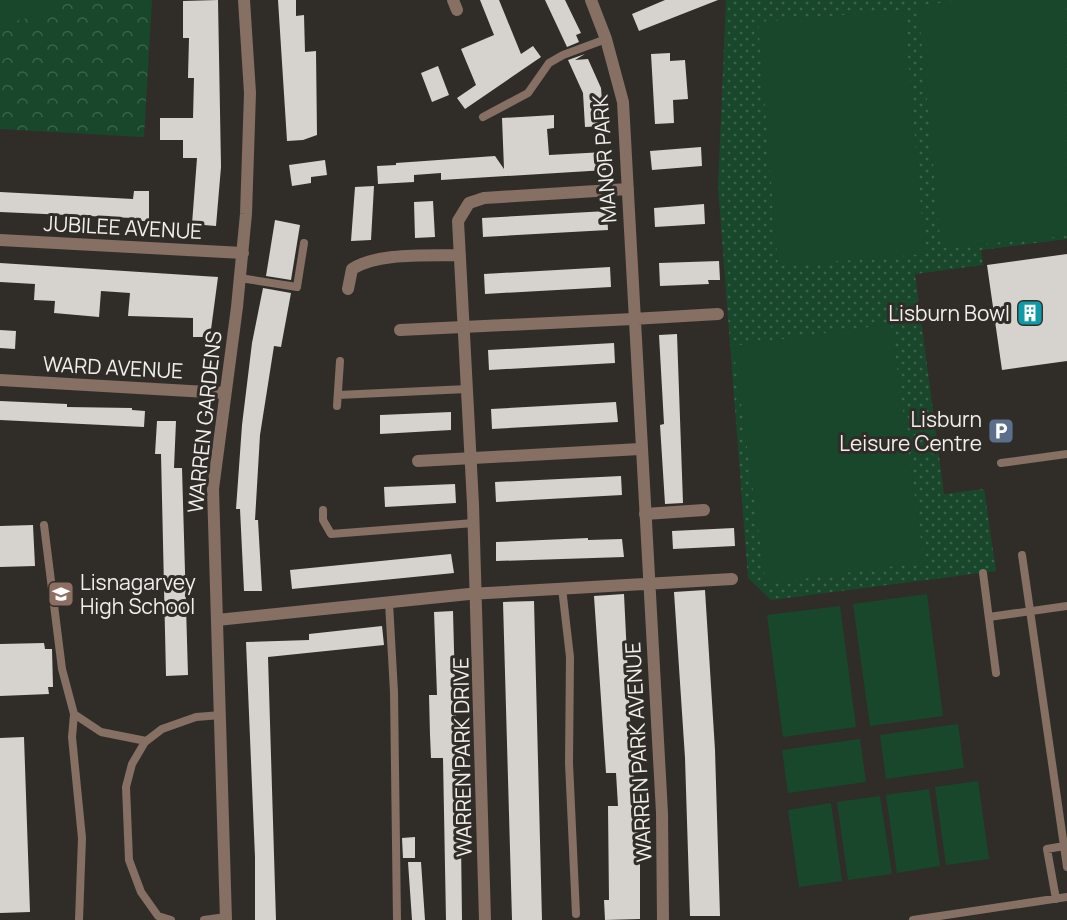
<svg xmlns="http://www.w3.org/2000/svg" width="1067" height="920" font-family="Manrope,sans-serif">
  <defs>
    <pattern id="grass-dots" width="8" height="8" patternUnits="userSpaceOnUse" patternTransform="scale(1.5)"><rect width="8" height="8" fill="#19472c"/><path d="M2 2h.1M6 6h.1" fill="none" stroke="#3b624b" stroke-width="1.8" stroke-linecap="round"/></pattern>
    <pattern id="park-crowns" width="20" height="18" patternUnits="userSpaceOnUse" patternTransform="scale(1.5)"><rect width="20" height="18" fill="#19472c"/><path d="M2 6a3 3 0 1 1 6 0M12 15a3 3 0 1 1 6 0" fill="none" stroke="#3b624b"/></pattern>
  </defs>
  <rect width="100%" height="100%" fill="#302d29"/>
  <path fill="url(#grass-dots)" d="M726,0H1067V239L981,250L983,265L915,274L944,494L984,489L996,571L771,600L748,578L718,187Z"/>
  <path fill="url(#park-crowns)" d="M0,0H152L144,137L0,129Z"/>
  <path fill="#19472c" d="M0,0H59L61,11L0,24Z
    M976,0H1066L1067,236L941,248L918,5Z
    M904,10L925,254L778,266L758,22Z
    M891,324L924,562L766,584L733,346Z
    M927,594L943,716L870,726L853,604Z
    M840,606L856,727L783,737L767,615Z
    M958,724L964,768L886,779L880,735Z
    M860,739L866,782L788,793L782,750Z
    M978,781L989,859L946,865L935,787Z
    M929,789L940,866L897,873L886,795Z
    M880,796L892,874L848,880L837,802Z
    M831,803L842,881L799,887L788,810Z"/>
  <path fill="#d6d2cd" d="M218,0L221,167L216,226L192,224L197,158H183V140H160V118H193L194,78H188L189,38H183V1Z
    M278,0H296V16L304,15L305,52L316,51L317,135L303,140L287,141Z
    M480,0H499L521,54L533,46L541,57L465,109L457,98L476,85L461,49L494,35Z
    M545,0H565L581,33L576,35L579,42L567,47Z
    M665,0H718L639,31L632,14Z
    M670,53V61L685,60L688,99L673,100L674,123L655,124L651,54Z
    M585,54L575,60L588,59L601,88L604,126L585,127L583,93L568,60Z
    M438,66L449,95L432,102L421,73Z
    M554,115V128L547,129L549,155L605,152L606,170L441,180V173L414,175V182L378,184L377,166L396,165V163L495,156L504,169L502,118Z
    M701,147L702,166L652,170L650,151Z
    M325,160L327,175L311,177V183L292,186L289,165Z
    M374,186L371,240L351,241L355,187Z
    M134,191H149V221H133V218L0,212V192L133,199Z
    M433,201L435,237L415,238L414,202Z
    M704,204L705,224L655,227L654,208Z
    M607,211L608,230L483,237L482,218Z
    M275,220L300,225L291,280L266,276Z
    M1067,254V361L1002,370L987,265Z
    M719,261L720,280H708L709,284L660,286L659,263Z
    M0,263L218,277L210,337H193V318L128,316L130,293L101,291L99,317L54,313L55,301L34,300L35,284L0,282Z
    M610,267L611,287L485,294L484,274Z
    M263,288L291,293L281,347L274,346L260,435L255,520H258L262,591H244L240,509H236L242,425L252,343Z
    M0,330L16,331L15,349L0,348Z
    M677,334L683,503L665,504L660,425L664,424L659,335Z
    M614,343L615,363L489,370L488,350Z
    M0,401L67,404V407L132,408V410L145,411L144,427L0,420Z
    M616,402L618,422L492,429L491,409Z
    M451,412V430L380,434V415Z
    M157,421H176L174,468H182L188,675L166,676L161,454H155Z
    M621,476L622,495L496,502L495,482Z
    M455,484L456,503L385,507L384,487Z
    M33,525L35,566L0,567V526Z
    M734,528L735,546L673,549L672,531Z
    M588,538V540L622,539L624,557L496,561V542Z
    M451,554L454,573L292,589L290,570Z
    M705,590L715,750L720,916H690L685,758L674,592Z
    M624,594L632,760L640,840V919L605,920L604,900H609L608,806H618L616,773H606L594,596Z
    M534,601L542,920H512L503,602Z
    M453,611L457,764H460L462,920H446L443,758H431L430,735L429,695H437L434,612Z
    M382,626L384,645L268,657L276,920H255V857L246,642L309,640V634Z
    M44,643L45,649H52L53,687H48L49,694L0,696V644Z
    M24,737L30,912L0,913V738Z
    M415,837V858H403L402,838Z
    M408,862H421L425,920H412Z"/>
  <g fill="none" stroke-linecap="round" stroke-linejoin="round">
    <path stroke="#866f63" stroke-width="8" d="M483,117L528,93L549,63L563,55L606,39
      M240,278L297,287L304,243
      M338,395L467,389
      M337,406L340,361
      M1001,463L1067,454
      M323,510V520L331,534L474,523
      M44,525L62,669L74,714L101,732L146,741
      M1022,555L1067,867
      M983,573L996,673
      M562,588L570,657L569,763L576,914
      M389,603L394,692L397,920
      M989,617L1067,606
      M74,714L72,737L82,838L79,920
      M1056,899L1047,849L1064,846
      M171,920L158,916L141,892L129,860L126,787L132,764L145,742L162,729L196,717L221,715
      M204,920L226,917
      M913,920L1067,897"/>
    <path stroke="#866f63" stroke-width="12" d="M400,330L633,319
      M418,461L640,449
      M645,514L704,510"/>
    <path stroke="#866f63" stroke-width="12" d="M453,0L457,10
      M591,0L606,39L623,102L662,813L663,920
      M0,240L243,253
      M348,289L352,269C378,252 429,256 460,255
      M633,319L718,314
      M0,380L224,393
      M217,620L469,594L732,579
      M226,920L213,489L237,307L246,214L250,93L244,0
      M485,920L473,504L458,221L469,203L484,198L628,189"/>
  </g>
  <defs>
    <symbol id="building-square" viewBox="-11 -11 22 22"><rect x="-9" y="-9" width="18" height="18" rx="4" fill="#0f9aa8" stroke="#302d29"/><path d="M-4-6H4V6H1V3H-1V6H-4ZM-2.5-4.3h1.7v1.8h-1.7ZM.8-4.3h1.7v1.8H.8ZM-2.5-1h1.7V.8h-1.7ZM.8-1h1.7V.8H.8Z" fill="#fff"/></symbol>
    <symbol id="parking-square" viewBox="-11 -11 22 22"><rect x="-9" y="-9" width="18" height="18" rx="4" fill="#5c6f8a" stroke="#302d29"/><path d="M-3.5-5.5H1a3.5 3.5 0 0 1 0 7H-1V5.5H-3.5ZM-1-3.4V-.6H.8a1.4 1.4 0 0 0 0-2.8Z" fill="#fff"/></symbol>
    <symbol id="school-square" viewBox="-11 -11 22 22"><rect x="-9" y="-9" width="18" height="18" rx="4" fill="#8d6e63" stroke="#302d29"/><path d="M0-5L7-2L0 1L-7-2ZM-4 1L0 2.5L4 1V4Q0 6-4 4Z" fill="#fff"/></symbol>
  </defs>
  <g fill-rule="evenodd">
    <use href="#building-square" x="1015" y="298" width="30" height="30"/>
    <use href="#parking-square" x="986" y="416" width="30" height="30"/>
    <use href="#school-square" x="46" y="579" width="30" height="30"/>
  </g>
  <g text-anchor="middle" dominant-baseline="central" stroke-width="6" stroke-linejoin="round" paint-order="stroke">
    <g font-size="21" fill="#f1efec" stroke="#302d29">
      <text transform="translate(604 159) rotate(-94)">MANOR PARK</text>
      <text transform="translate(123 227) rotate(3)">JUBILEE AVENUE</text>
      <text transform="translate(113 367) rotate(3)">WARD AVENUE</text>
      <text transform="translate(204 422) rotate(-84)">WARREN GARDENS</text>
      <text transform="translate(638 752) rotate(-93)">WARREN PARK AVENUE</text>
      <text transform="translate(462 757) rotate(-91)">WARREN PARK DRIVE</text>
    </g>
    <g font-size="21" fill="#f1efec" stroke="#302d29" text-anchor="end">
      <text x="1010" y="313">Lisburn Bowl</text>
      <text x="982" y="419">Lisburn<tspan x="982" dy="24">Leisure Centre</tspan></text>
      <text x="80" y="582" text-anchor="start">Lisnagarvey<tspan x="80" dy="24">High School</tspan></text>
    </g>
  </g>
</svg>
